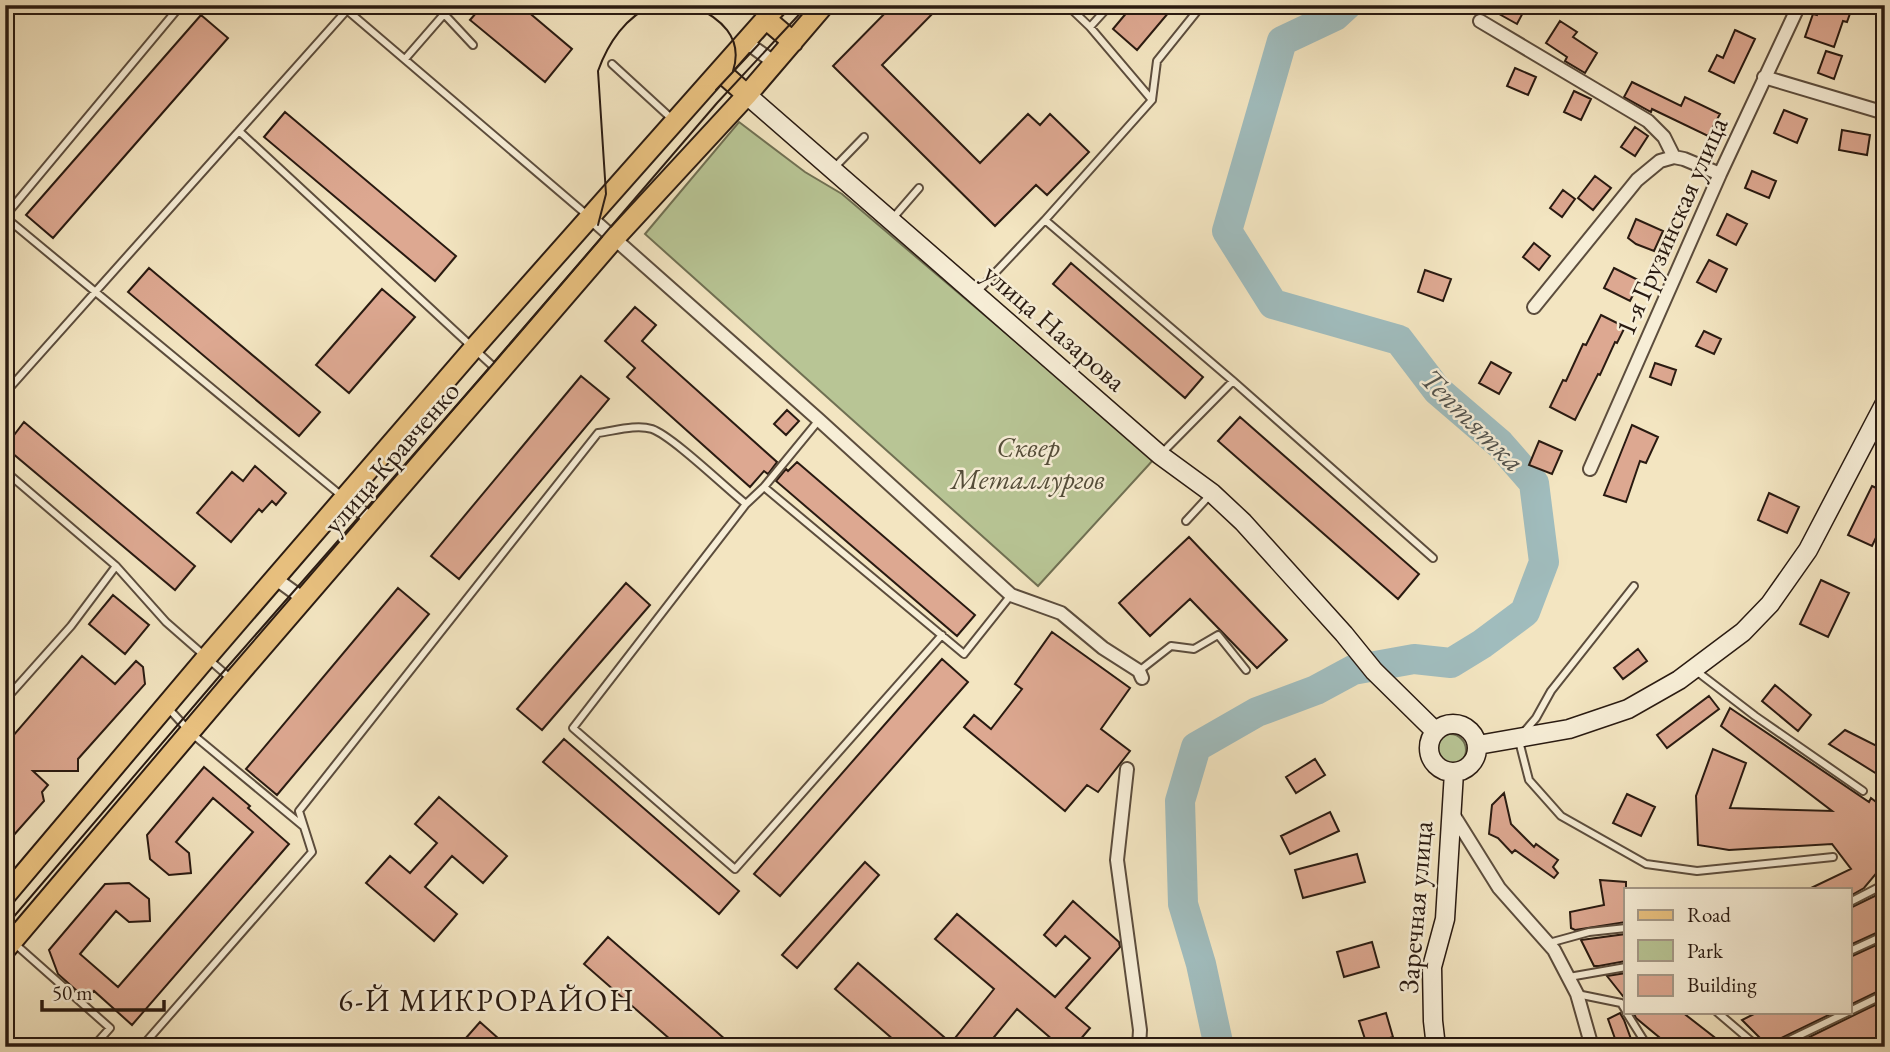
<svg xmlns="http://www.w3.org/2000/svg" width="1890" height="1052" font-family="'EB Garamond',serif">
  <rect width="100%" height="100%" fill="#f3e5c1"/>
  <filter id="stains"><feTurbulence type="fractalNoise" baseFrequency=".00286" numOctaves="4"/><feColorMatrix values="0 0 0 0 .2 0 0 0 0 .09 0 0 0 0 .02 0 0 0 .5 -.17"/></filter>
  <radialGradient id="worn" r=".72"><stop offset=".6" stop-color="#630" stop-opacity="0"/><stop offset="1" stop-color="#630" stop-opacity=".3"/></radialGradient>
  <path fill="#b8c595" stroke="#707053" stroke-width="2" d="M739,122L805,172L842,194L1154,459L1038,586L645,234Z
    M1434 750a16 16 0 1 1 32 0a16 16 0 1 1-32 0Z"/>
  <g fill="none" stroke-linecap="round" stroke-linejoin="round">
    <path stroke="#a0bcbd" stroke-width="30" d="M1219,1047L1201,964L1183,904L1180,801L1196,747L1257,712L1316,690L1353,670L1414,659L1451,663L1482,644L1525,612L1544,562L1534,483L1500,444L1437,390L1399,340L1273,304L1227,231L1282,41L1335,16L1347,5"/>
  </g>
  <path fill="#dda891" stroke="#291a11" stroke-width="2" d="M483,5H520L572,49L545,82L470,20Z
    M893,5H941L882,65L980,163L1028,114L1040,125L1050,114L1089,152L1047,195L1036,185L995,226L833,66Z
    M1133,5H1175L1137,50L1113,29Z
    M1483,5H1527L1517,24Z
    M1820,5H1853L1847,22L1843,21L1834,47L1805,37L1813,14L1817,15Z
    M201,15L228,38L53,238L26,215Z
    M1560,21L1577,32L1573,37L1597,53L1585,73L1565,61L1567,57L1546,43Z
    M1735,30L1755,39L1734,83L1709,71L1717,55L1723,58Z
    M1826,51L1842,56L1834,79L1818,73Z
    M1515,68L1536,77L1528,95L1507,86Z
    M1632,82L1681,106L1685,97L1720,114L1708,136L1652,109L1651,112L1624,97Z
    M1574,91L1591,99L1581,120L1564,112Z
    M1784,110L1807,119L1797,143L1774,133Z
    M285,112L456,256L435,281L264,137Z
    M1635,127L1648,136L1635,156L1621,147Z
    M1842,130L1870,135L1867,155L1839,150Z
    M1752,171L1776,181L1769,198L1745,188Z
    M1595,176L1611,188L1593,210L1578,198Z
    M1563,190L1575,199L1562,217L1550,208Z
    M1727,214L1747,224L1736,245L1717,235Z
    M1636,219L1663,231L1654,251L1636,244L1628,238Z
    M1534,243L1550,256L1539,270L1523,257Z
    M1709,260L1727,269L1716,292L1697,282Z
    M1071,263L1203,377L1185,398L1053,284Z
    M149,268L320,412L299,436L128,292Z
    M1614,268L1640,281L1630,301L1604,288Z
    M1425,270L1451,279L1443,301L1418,292Z
    M382,289L415,317L349,393L316,365Z
    M635,307L656,325L642,341L777,462L768,474L764,471L750,487L627,377L635,368L605,341Z
    M1601,315L1625,327L1617,343L1615,342L1600,375L1598,374L1575,420L1550,407L1563,380L1566,381L1583,344L1586,345Z
    M1704,331L1721,339L1714,354L1696,346Z
    M1491,362L1511,373L1499,394L1479,383Z
    M1655,363L1676,370L1671,385L1650,377Z
    M581,376L609,399L459,579L431,556Z
    M787,410L799,421L786,435L774,424Z
    M1240,417L1419,574L1398,599L1218,441Z
    M24,422L195,566L175,590L5,447Z
    M1632,425L1658,437L1646,463L1640,461L1626,502L1604,495Z
    M1539,441L1562,451L1552,474L1529,465Z
    M797,462L975,615L957,636L776,481L786,469L788,471Z
    M255,466L286,493L276,505L272,501L262,512L259,509L231,542L197,513L232,472L243,481Z
    M1872,486L1885,492V519L1872,546L1848,535Z
    M1769,493L1799,507L1787,533L1758,520Z
    M1189,537L1287,640L1257,668L1190,599L1150,636L1119,603Z
    M1821,580L1849,593L1828,637L1800,624Z
    M626,583L650,605L542,730L517,709Z
    M398,588L429,614L277,795L246,769Z
    M113,595L149,625L125,654L89,624Z
    M1052,632L1130,688L1101,729L1130,751L1098,792L1087,785L1065,811L964,727L974,715L991,729L1022,689L1015,684Z
    M1638,649L1647,661L1623,679L1614,668Z
    M82,656L115,684L136,661L143,667L145,684L78,759V771H33L48,785L42,792L44,801L5,845V745Z
    M942,659L968,682L780,896L754,874Z
    M1775,685L1811,715L1798,731L1762,701Z
    M1709,696L1719,709L1667,748L1657,735Z
    M1730,708L1869,802L1871,798L1885,809V863L1864,888L1850,896V889H1809L1851,869L1832,844L1729,850L1698,845L1696,796L1713,749L1746,763L1730,808L1832,811L1721,726Z
    M1845,730L1885,750V779L1829,744Z
    M564,739L739,891L719,914L543,762Z
    M1315,759L1325,775L1296,793L1286,777Z
    M204,767L250,806L248,808L289,844L132,1025L94,991L86,999L58,974L49,950L105,884L129,883L149,899L150,921L129,922L116,911L80,954L118,987L253,832L213,798L176,842L189,853L191,873L169,875L150,859L147,835Z
    M1504,793L1511,824L1534,847L1536,844L1558,860L1553,867L1558,873L1554,878L1515,850L1512,853L1498,838L1489,834L1492,805Z
    M1627,794L1655,807L1641,836L1613,823Z
    M439,797L507,856L483,883L452,856L425,887L457,914L434,941L366,883L390,856L410,873L437,843L415,824Z
    M1330,812L1339,831L1290,854L1281,836Z
    M1357,854L1365,882L1303,898L1295,870Z
    M865,862L879,875L797,968L782,955Z
    M1600,880L1626,882V922L1575,930L1571,928L1570,912L1604,905Z
    M1885,891V929L1850,945V908Z
    M1073,901L1119,942L1120,947L1066,1008L1090,1028L1074,1047H1061L1017,1009L986,1047H902L835,989L858,963L951,1043L994,989L935,939L957,914L1055,997L1090,958L1065,936L1056,946L1044,935Z
    M1626,934V961L1599,966H1594L1581,940Z
    M608,937L734,1047H679L584,964Z
    M1885,941V988L1850,1005V957Z
    M1372,942L1379,967L1344,977L1337,952Z
    M1626,973V1000L1607,976Z
    M1885,1000V1036L1862,1047H1789Z
    M1633,1012H1682L1727,1047H1671L1636,1018Z
    M1758,1012H1835L1773,1042L1769,1047L1742,1020Z
    M1386,1013L1393,1037L1367,1045L1359,1021Z
    M1620,1013L1624,1020L1634,1047H1618L1608,1019Z
    M480,1022L508,1047H458Z"/>
  <g fill="none" stroke-linecap="round" stroke-linejoin="round">
    <defs>
      <path id="lane" d="M341,5L587,215
        M1067,5L1090,27
        M1110,5L1090,27L1152,100
        M445,15L473,45
        M405,59L452,5
        M612,64L672,119
        M239,131L497,370
        M833,169L864,137
        M5,216L181,5
        M5,217L343,497
        M893,218L919,188
        M1045,220L1152,100L1157,61L1202,5
        M977,292L1045,220L1233,381L1433,558
        M5,393L347,10
        M1161,454L1233,381
        M5,471L116,566L166,622L230,678
        M764,487L964,654L1011,595
        M746,504L573,728L735,869L942,635
        M1186,521L1210,495
        M1695,670L1755,716L1863,791
        M1139,671L1171,646L1194,649L1218,635L1246,670
        M5,700L71,626L116,566
        M169,709L191,733L303,826
        M1524,732L1536,718L1551,691L1634,586
        M1519,741L1529,780L1561,816L1646,864L1697,871L1833,857
        M1850,902L1885,884
        M14,943L110,1028L93,1047
        M1549,943L1589,932L1626,928
        M1850,951L1885,935
        M1569,977L1626,967
        M1577,994L1621,1003L1626,1011
        M1850,1011L1885,994
        M1626,1012L1648,1047
        M1717,1012L1758,1047
        M150,1047L145,1043L312,852L299,811L598,433C614,431 636,424 652,429C672,436 726,488 746,504L764,487L819,420
        M1775,1047L1848,1012"/>
      <path id="street" d="M1480,21L1648,121L1664,137L1674,157
        M746,42L775,63
        M1764,77L1885,113
        M590,217L819,420L1011,595L1061,613L1103,648L1139,671L1142,678
        M1534,307L1637,180L1660,161L1674,157L1684,159L1720,174
        M1590,469L1720,174L1799,5
        M344,498L373,521
        M276,579L305,600
        M1127,769L1117,860L1140,1030L1139,1047
        M1451,811L1499,888L1554,950L1577,994L1592,1047"/>
      <path id="secondary" d="M747,95L1160,455L1212,493L1243,522L1344,634L1374,671L1435,731
        M1429 748a24 24 0 1 1 48 0a24 24 0 1 1-48 0Z
        M1478,745L1569,729L1628,709L1679,680L1743,632L1770,604L1808,550L1885,403
        M1436,1047L1433,1021L1432,967L1445,919L1454,772"/>
      <path id="primary" d="M766,19L793,42
        M720,71L747,95
        M5,896L207,657L473,349L778,5
        M5,950L233,681L614,239L747,95L824,5"/>
    </defs>
    <use href="#lane" stroke="#5c4d3d" stroke-width="10"/>
    <use href="#street" stroke="#5c4d3d" stroke-width="16"/>
    <use href="#secondary" stroke="#291a11" stroke-width="21"/>
    <use href="#primary" stroke="#291a11" stroke-width="23"/>
    <use href="#lane" stroke="#f7eed7" stroke-width="6"/>
    <use href="#street" stroke="#f7eed7" stroke-width="12"/>
    <use href="#secondary" stroke="#f7eed7" stroke-width="18"/>
    <use href="#primary" stroke="#eac280" stroke-width="19"/>
    <path stroke="#291a11" stroke-width="2" d="M692,5C720,18 744,37 733,71
      M716,90L759,44
      M598,225L606,194L598,71C608,43 626,16 654,5
      M5,927L223,672L492,365L717,103L808,5"/>
  </g>
  <g text-anchor="middle" dominant-baseline="central" stroke-width="5" stroke-linejoin="round" paint-order="stroke">
    <g font-size="28" fill="#291a11" stroke="#f7eed7">
      <text transform="translate(1671 226) rotate(-66)">1-я Грузинская улица</text>
      <text transform="translate(1055 327) rotate(41)">улица Назарова</text>
      <text transform="translate(391 457) rotate(-49)">улица Кравченко</text>
      <text transform="translate(1415 907) rotate(-85)">Заречная улица</text>
    </g>
    <g font-size="28" font-style="italic" fill="#544d39" stroke="#f7eed7">
      <text x="1028" y="447">Сквер<tspan x="1028" dy="32">Металлургов</tspan></text>
    </g>
    <g font-size="30" font-style="italic" fill="#53534d" stroke="#f7eed7">
      <text transform="translate(1473 420) rotate(45)">Тептятка</text>
    </g>
    <g font-size="30" letter-spacing="2" fill="#291a11" stroke="#f7eed7">
      <text x="487" y="1000">6-Й МИКРОРАЙОН</text>
    </g>
  </g>
  <rect width="1890" height="1052" fill="none" stroke="#f3e5c1" stroke-width="28"/>
  <rect x="7" y="7" width="1876" height="1038" fill="none" stroke="#291a11" stroke-width="3.5"/>
  <rect x="14" y="14" width="1862" height="1024" fill="none" stroke="#291a11" stroke-width="2"/>
  <rect x="1624" y="888" width="228" height="126" fill="#f7eed7" stroke="#a59988" stroke-width="2"/>
  <rect x="1638" y="910" width="35" height="10" fill="#eac280" stroke="#a59988" stroke-width="2"/>
  <text x="1687" y="922" font-size="21" fill="#291a11">Road</text>
  <rect x="1638" y="940" width="35" height="21" fill="#b8c595" stroke="#a59988" stroke-width="2"/>
  <text x="1687" y="958" font-size="21" fill="#291a11">Park</text>
  <rect x="1638" y="975" width="35" height="21" fill="#dda891" stroke="#a59988" stroke-width="2"/>
  <text x="1687" y="992" font-size="21" fill="#291a11">Building</text>
  <path d="M42 1000v10h122v-10" fill="none" stroke="#291a11" stroke-width="3.5"/>
  <text x="52" y="1000" font-size="21" fill="#291a11" stroke="#f7eed7" stroke-width="5" paint-order="stroke">50 m</text>
  <rect width="100%" height="100%" filter="url(#stains)"/>
  <rect width="100%" height="100%" fill="url(#worn)"/>
</svg>
